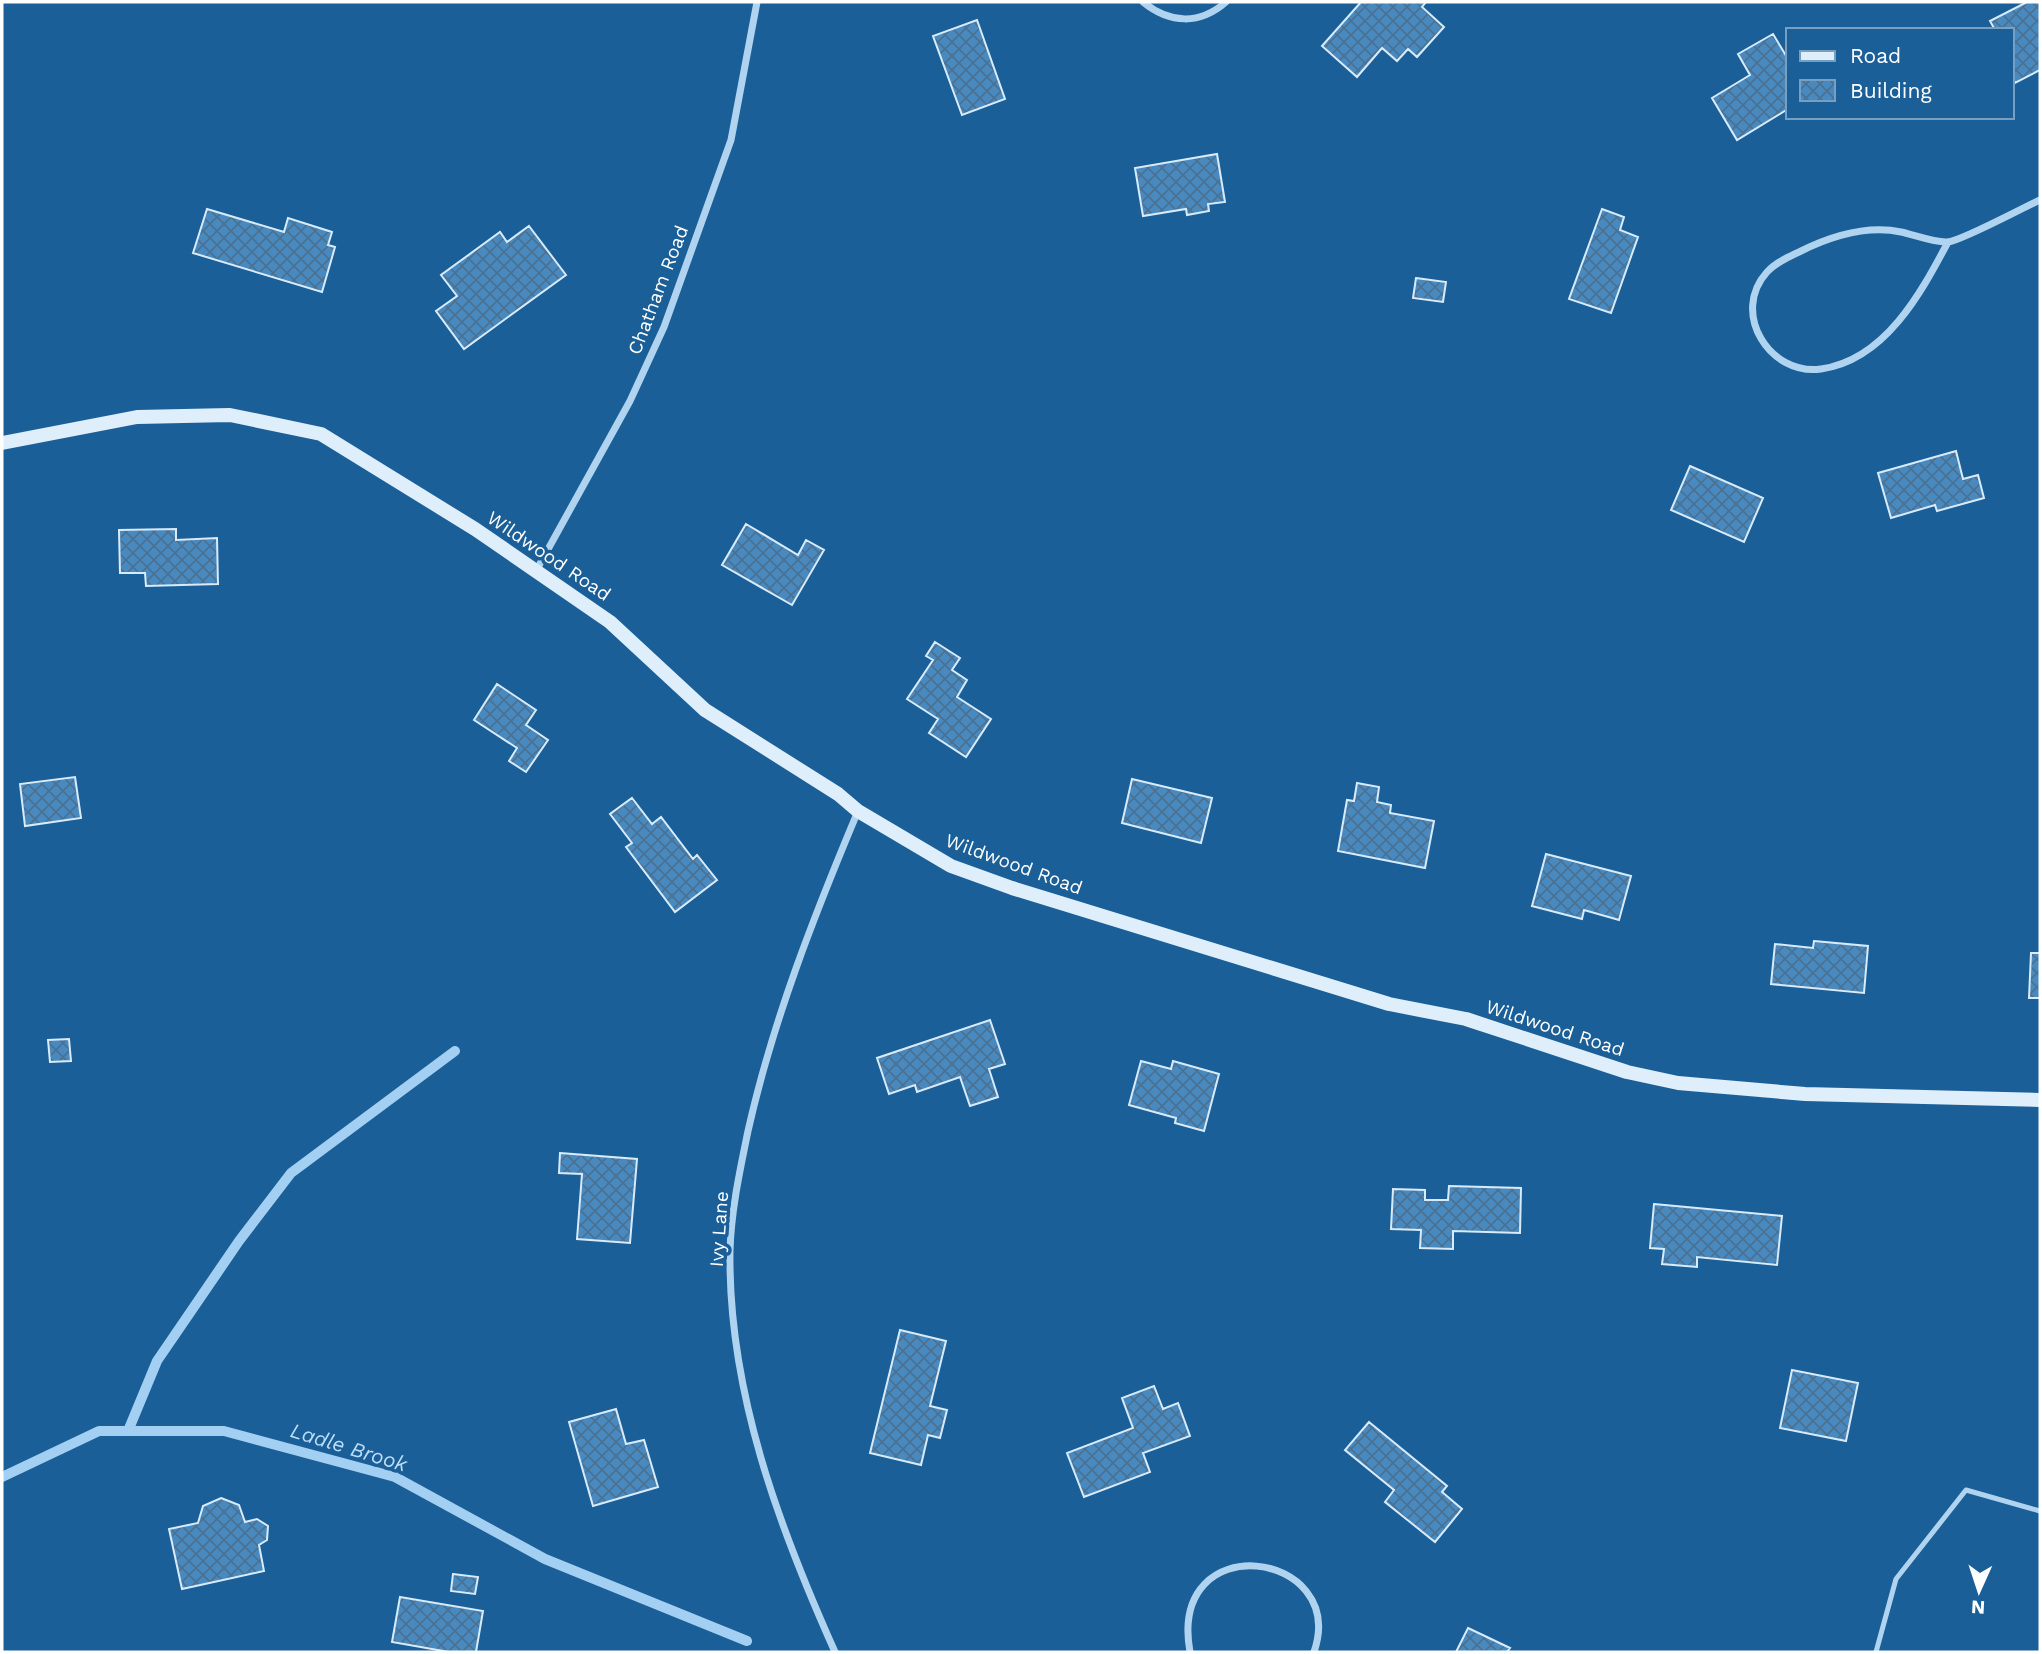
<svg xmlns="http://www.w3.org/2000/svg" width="2042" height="1654" font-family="'Work Sans',sans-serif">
  <defs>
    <pattern id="building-cross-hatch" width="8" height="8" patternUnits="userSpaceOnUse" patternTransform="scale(1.75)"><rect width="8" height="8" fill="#488ac0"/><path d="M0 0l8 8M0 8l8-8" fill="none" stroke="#4a7192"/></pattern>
  </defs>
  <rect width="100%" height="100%" fill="#1b5f98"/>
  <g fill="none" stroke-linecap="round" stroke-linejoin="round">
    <path stroke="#a3d0f2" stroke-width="10" d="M128,1431L157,1361L239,1241L291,1173L455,1051
      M2,1477L99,1431H224L395,1477L545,1559L747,1641"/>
  </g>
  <path fill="url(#building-cross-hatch)" stroke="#d7ebfb" stroke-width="2" d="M1361,2H1426L1422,7L1444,27L1417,57L1408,49L1397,61L1382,48L1357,77L1322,46Z
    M2027,2H2040V70L2015,83L2012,77V30H1995L1990,21Z
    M977,20L1005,99L962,115L933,36Z
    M1773,34L1788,59V109L1737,140L1712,98L1750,75L1738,54Z
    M1217,154L1225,202L1208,204L1209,211L1187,215L1186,209L1143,216L1135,168Z
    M207,209L284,232L288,218L332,232L328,245L335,247L322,292L193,253Z
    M1602,209L1624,217L1620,230L1638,237L1611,313L1569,299Z
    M529,226L566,275L464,349L436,311L457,296L441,275L500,232L507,242Z
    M1416,278L1446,282L1443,302L1413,298Z
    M1956,451L1963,479L1978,475L1984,498L1937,511L1935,505L1891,518L1878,473Z
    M1690,466L1763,498L1744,542L1671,510Z
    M746,524L798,555L806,540L824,550L792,605L722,565Z
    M176,529V540L217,538L218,584L146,586L145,573H120L119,530Z
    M935,642L960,658L952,670L967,680L957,697L991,719L966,757L929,733L938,719L907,699L933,660L926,656Z
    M497,684L536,710L526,725L548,740L526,772L509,761L517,748L474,720Z
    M75,777L81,818L25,826L20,784Z
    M1132,779L1212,798L1201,843L1122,823Z
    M1357,783L1379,787L1377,802L1391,805L1390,813L1434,821L1425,868L1338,851L1347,800L1354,801Z
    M632,798L652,824L661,817L693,859L697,855L717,880L675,912L626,847L632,843L610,814Z
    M1546,854L1631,876L1619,920L1584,910L1582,919L1532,906Z
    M1814,941L1868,946L1864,993L1771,984L1775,944L1813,948Z
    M2031,953H2040V998H2029Z
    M990,1020L1005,1064L989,1069L998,1097L970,1106L960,1077L917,1092L915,1085L889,1094L877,1058Z
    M69,1039L71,1061L50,1062L48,1040Z
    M1141,1061L1171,1069L1173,1061L1219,1074L1204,1131L1175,1123L1176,1118L1129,1105Z
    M560,1153L637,1159L630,1243L577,1239L582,1174L559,1173Z
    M1449,1186L1521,1188L1520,1233L1453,1231V1249L1420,1248L1421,1230L1391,1229L1393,1189L1425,1190V1200H1448Z
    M1654,1204L1782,1216L1777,1265L1697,1257V1267L1662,1264L1664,1249L1650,1248Z
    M900,1330L946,1341L930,1406L947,1410L940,1438L928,1435L921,1465L870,1453Z
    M1792,1370L1858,1383L1846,1441L1780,1428Z
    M1154,1386L1163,1409L1178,1403L1190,1436L1143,1453L1150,1472L1084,1497L1067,1453L1133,1428L1122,1398Z
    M616,1409L626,1444L644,1440L658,1487L593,1506L569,1422Z
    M1369,1422L1447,1486L1442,1492L1462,1509L1435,1542L1385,1502L1394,1490L1345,1450Z
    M221,1498L239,1505L245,1522L257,1519L268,1526L267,1540L259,1545L264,1571L182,1589L169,1529L198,1523L203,1506Z
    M453,1574L478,1577L475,1594L451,1591Z
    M400,1597L483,1611L476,1652H449L392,1642Z
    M1468,1628L1510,1648L1507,1652H1456Z"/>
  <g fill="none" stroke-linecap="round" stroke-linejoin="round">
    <path stroke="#b0d4f0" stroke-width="5" d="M1876,1652L1896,1579L1966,1490L2040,1511"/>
    <path stroke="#b0d4f0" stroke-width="7" d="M1143,2C1170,24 1200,25 1226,2
      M1948,242C1921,293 1885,360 1821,369C1770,376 1730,313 1767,272C1775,263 1788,257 1799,252C1829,237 1867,225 1901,232C1915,235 1935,243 1948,242C1963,240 2022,208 2040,200
      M536,571L630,401L664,327L731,140L757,2
      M835,1652C779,1527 728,1391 730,1251C731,1211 740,1170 748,1131C773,1020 814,916 858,811
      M1190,1652C1167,1525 1349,1550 1314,1652"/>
    <path stroke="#deeefb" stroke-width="14" d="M2,443L137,417L230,415L321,434L475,529L610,622L705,710L838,794L858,811L951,866L1012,888L1389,1004L1466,1019L1627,1072L1678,1083L1805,1094L2040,1100"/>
  </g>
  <g text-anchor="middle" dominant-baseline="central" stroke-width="7" stroke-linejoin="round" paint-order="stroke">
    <g font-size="19" fill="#fff" stroke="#1b5f98">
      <text transform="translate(658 290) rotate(-69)">Chatham Road</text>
      <text transform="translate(549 556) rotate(34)">Wildwood Road</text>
      <text transform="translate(1014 864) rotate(20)">Wildwood Road</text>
      <text transform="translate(1555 1028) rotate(18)">Wildwood Road</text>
      <text transform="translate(719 1229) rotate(-86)">Ivy Lane</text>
    </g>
    <g font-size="21" font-style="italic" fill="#bcddf7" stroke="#1b5f98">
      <text transform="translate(349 1447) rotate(17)">Ladle Brook</text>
    </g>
  </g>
  <rect width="2042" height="1654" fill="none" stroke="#ffffff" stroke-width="7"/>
  <rect x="1786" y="28" width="228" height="91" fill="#1b5f98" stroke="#769fc1" stroke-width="2"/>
  <rect x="1800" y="51" width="35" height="10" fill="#deeefb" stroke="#769fc1" stroke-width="2"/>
  <text x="1850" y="63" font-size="21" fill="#ffffff">Road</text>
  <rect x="1800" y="80" width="35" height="21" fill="url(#building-cross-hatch)" stroke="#769fc1" stroke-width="2"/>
  <text x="1850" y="98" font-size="21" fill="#ffffff">Building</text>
  <g transform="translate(1979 1591) rotate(183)" stroke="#1b5f98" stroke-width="5" paint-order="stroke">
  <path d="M0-5L12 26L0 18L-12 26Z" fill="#ffffff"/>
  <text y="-10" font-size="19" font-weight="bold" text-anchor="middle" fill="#ffffff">N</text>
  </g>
</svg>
